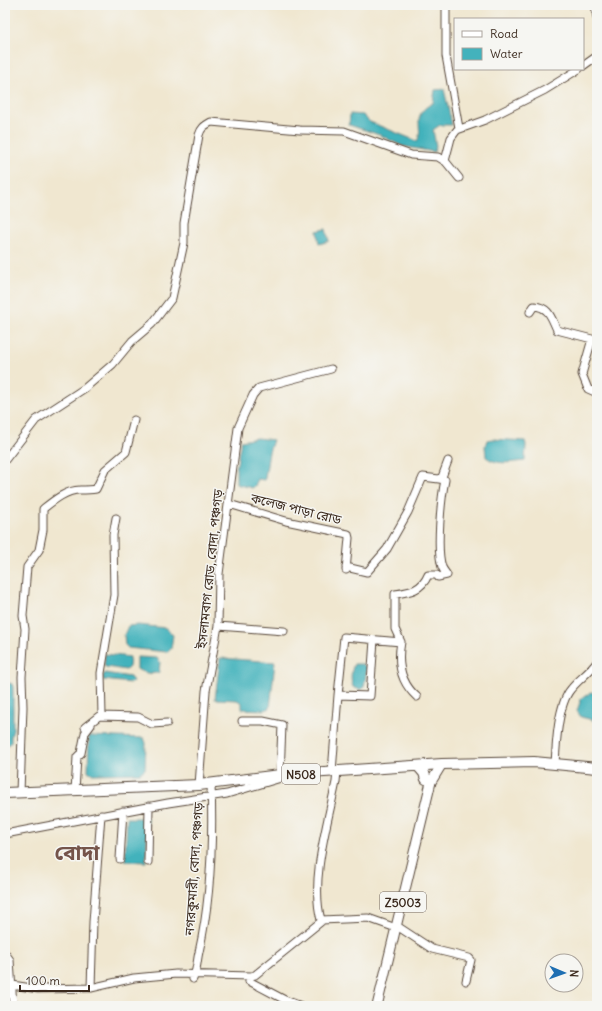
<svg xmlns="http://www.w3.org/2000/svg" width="602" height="1011" font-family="Delius,'Noto Sans Bengali',sans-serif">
  <rect width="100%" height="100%" fill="#f6f6f2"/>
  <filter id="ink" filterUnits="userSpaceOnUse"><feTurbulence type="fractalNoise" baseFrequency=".025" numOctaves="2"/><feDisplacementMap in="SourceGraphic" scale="8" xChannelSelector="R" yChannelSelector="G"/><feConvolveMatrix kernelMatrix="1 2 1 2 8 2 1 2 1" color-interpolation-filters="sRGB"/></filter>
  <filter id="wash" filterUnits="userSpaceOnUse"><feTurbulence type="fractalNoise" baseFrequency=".012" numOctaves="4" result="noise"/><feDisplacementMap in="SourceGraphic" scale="16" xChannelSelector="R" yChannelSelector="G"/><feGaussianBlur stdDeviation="0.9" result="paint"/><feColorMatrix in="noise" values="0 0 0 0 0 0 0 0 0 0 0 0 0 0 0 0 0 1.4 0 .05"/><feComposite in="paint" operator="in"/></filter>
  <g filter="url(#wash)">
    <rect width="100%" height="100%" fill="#f0e7d0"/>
    <path fill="#43b2bc" stroke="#3f6e6d" d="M444,89L452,125H440L433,130L436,146L434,152L402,146L380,135L349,125L350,114L363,115L370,122L417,141C425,129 409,115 433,103L435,90Z
      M326,229L329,241L319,244L317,231Z
      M257,438L273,440L269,452L265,478L264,480L258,479L255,486L252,488L236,484V469L241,441Z
      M492,439L525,441L526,445L525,461C511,462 498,466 486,457L485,446L487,440Z
      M138,625L166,628L173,635L171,649L167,652L128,648L125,645L124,635L128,626Z
      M105,654L130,657L129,667L126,670L106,667L104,666Z
      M137,657L157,658L160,662L159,672C154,675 142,673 137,669Z
      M220,658L275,662L270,708L264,710L242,709V703L237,700L215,699Z
      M354,664H363L367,668L364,687L360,690L353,687C350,679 351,671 354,664Z
      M105,673L130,677L133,681L131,683L103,680V675Z
      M9,683L12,684L13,687V730L11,736V742L5,748V684Z
      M591,692L597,694V721L581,717L577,711L581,699Z
      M89,736L144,738L146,743L145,769L140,773L93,774L88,771Z
      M127,818H148L146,862L125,861Z"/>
  </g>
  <g filter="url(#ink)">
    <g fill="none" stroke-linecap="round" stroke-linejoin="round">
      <defs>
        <path id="minor" d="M446,5V56L459,128
          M595,5L597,18
          M583,66L597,56
          M445,161L451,138L457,130L485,120L545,90L579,69
          M530,312L534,306C549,307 551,317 557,330L592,339L582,374L588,389L597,393
          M5,460L36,420L85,388L113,364L132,341L152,324L172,298L184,243V223L199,135C201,128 204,126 211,122L300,130L344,131L411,155L438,157L446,162L459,178
          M229,504L286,521L348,534L349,538L346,570
          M346,567L367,572L387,549L408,512L423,477L439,479L442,477L448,461
          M218,626L284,631
          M401,642L395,629V594C410,592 422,590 428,575H437L438,577L447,575C446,573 443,570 442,567C436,550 441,499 445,480L439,479
          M338,695L344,637L401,642C397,663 401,683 417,697
          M102,716L101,673L114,595L113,535L116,518
          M242,721H263L282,725L280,775
          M85,727L99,716L138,717L152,724L167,723
          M555,765C556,744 558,704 571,689C579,679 589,673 597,662
          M337,771L336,782C328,822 310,880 321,920L368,918L396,928
          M332,772L338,695L370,696L374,640
          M199,785L206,691L218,626L219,574L238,428L253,395L259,388L331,369
          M75,791L77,757L81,753L85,733L91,725
          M20,793L23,707L22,677L25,629L23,616L27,567L39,550L43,530V509C53,501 66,490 80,490C86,490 90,490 96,489L105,470L126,452L134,420
          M5,834L168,803L227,794L281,778
          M120,859L123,811
          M148,862L149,806
          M397,926L432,949L469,958L471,960L466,981
          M5,953L10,960L13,1006
          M193,979C197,971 197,960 199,952C211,899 213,838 211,784
          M12,985L38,989L91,988L93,922L101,815
          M91,988L134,978L176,974L251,976
          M301,1006L285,1000L249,981L251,976L255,975L323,920"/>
        <path id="major" d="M377,1006L431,782L442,764"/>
        <path id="highway" d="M418,766L424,773L426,779
          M5,793L199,785L280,775L442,764L534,762L597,768"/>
      </defs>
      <use href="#minor" stroke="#564639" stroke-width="9"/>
      <use href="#major" stroke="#564639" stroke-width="11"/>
      <use href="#highway" stroke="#564639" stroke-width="12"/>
      <use href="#minor" stroke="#fff" stroke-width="7"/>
      <use href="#major" stroke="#fff" stroke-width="9"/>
      <use href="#highway" stroke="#fff" stroke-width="10"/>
    </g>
  </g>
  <g text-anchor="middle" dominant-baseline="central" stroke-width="3" stroke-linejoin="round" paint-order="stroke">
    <g fill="#f6f6f2" stroke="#73675e" stroke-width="1">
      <rect x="282" y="764" width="38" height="20" rx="3"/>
      <rect x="380" y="892" width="46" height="20" rx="3"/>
    </g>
    <g font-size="12" font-weight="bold" fill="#3b2a1e">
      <text x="301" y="774">N508</text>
      <text x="403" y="902">Z5003</text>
    </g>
    <g font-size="13" fill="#3b2a1e" stroke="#f6f6f2">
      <text transform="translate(296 509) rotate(14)">কলেজ পাড়া রোড</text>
      <text transform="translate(210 569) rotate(-84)">ইসলামবাগ রোড, বোদা, পঞ্চগড়</text>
      <text transform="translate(194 869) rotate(-86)">নগরকুমারী, বোদা, পঞ্চগড়</text>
    </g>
    <g font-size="21" font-weight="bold" fill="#75544a" stroke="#f6f6f2">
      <text x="77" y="852">বোদা</text>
    </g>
  </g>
  <rect width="602" height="1011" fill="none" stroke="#f6f6f2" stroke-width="20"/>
  <rect x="454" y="18" width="130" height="52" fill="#f6f6f2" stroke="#aba49d"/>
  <rect x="462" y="31" width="20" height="6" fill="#ffffff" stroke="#aba49d"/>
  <text x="490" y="38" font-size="12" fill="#3b2a1e">Road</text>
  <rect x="462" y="48" width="20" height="12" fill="#43b2bc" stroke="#aba49d"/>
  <text x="490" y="58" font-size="12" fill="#3b2a1e">Water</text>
  <g transform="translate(564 973) rotate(92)"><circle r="19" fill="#f6f6f2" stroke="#aba49d"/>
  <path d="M0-3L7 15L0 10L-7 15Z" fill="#1f6fb2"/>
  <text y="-6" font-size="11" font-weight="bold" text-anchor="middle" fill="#3b2a1e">N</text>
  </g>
  <path d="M20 985v6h69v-6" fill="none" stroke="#3b2a1e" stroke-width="2"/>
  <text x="26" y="985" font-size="12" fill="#3b2a1e" stroke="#f6f6f2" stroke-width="3" paint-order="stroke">100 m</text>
</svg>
